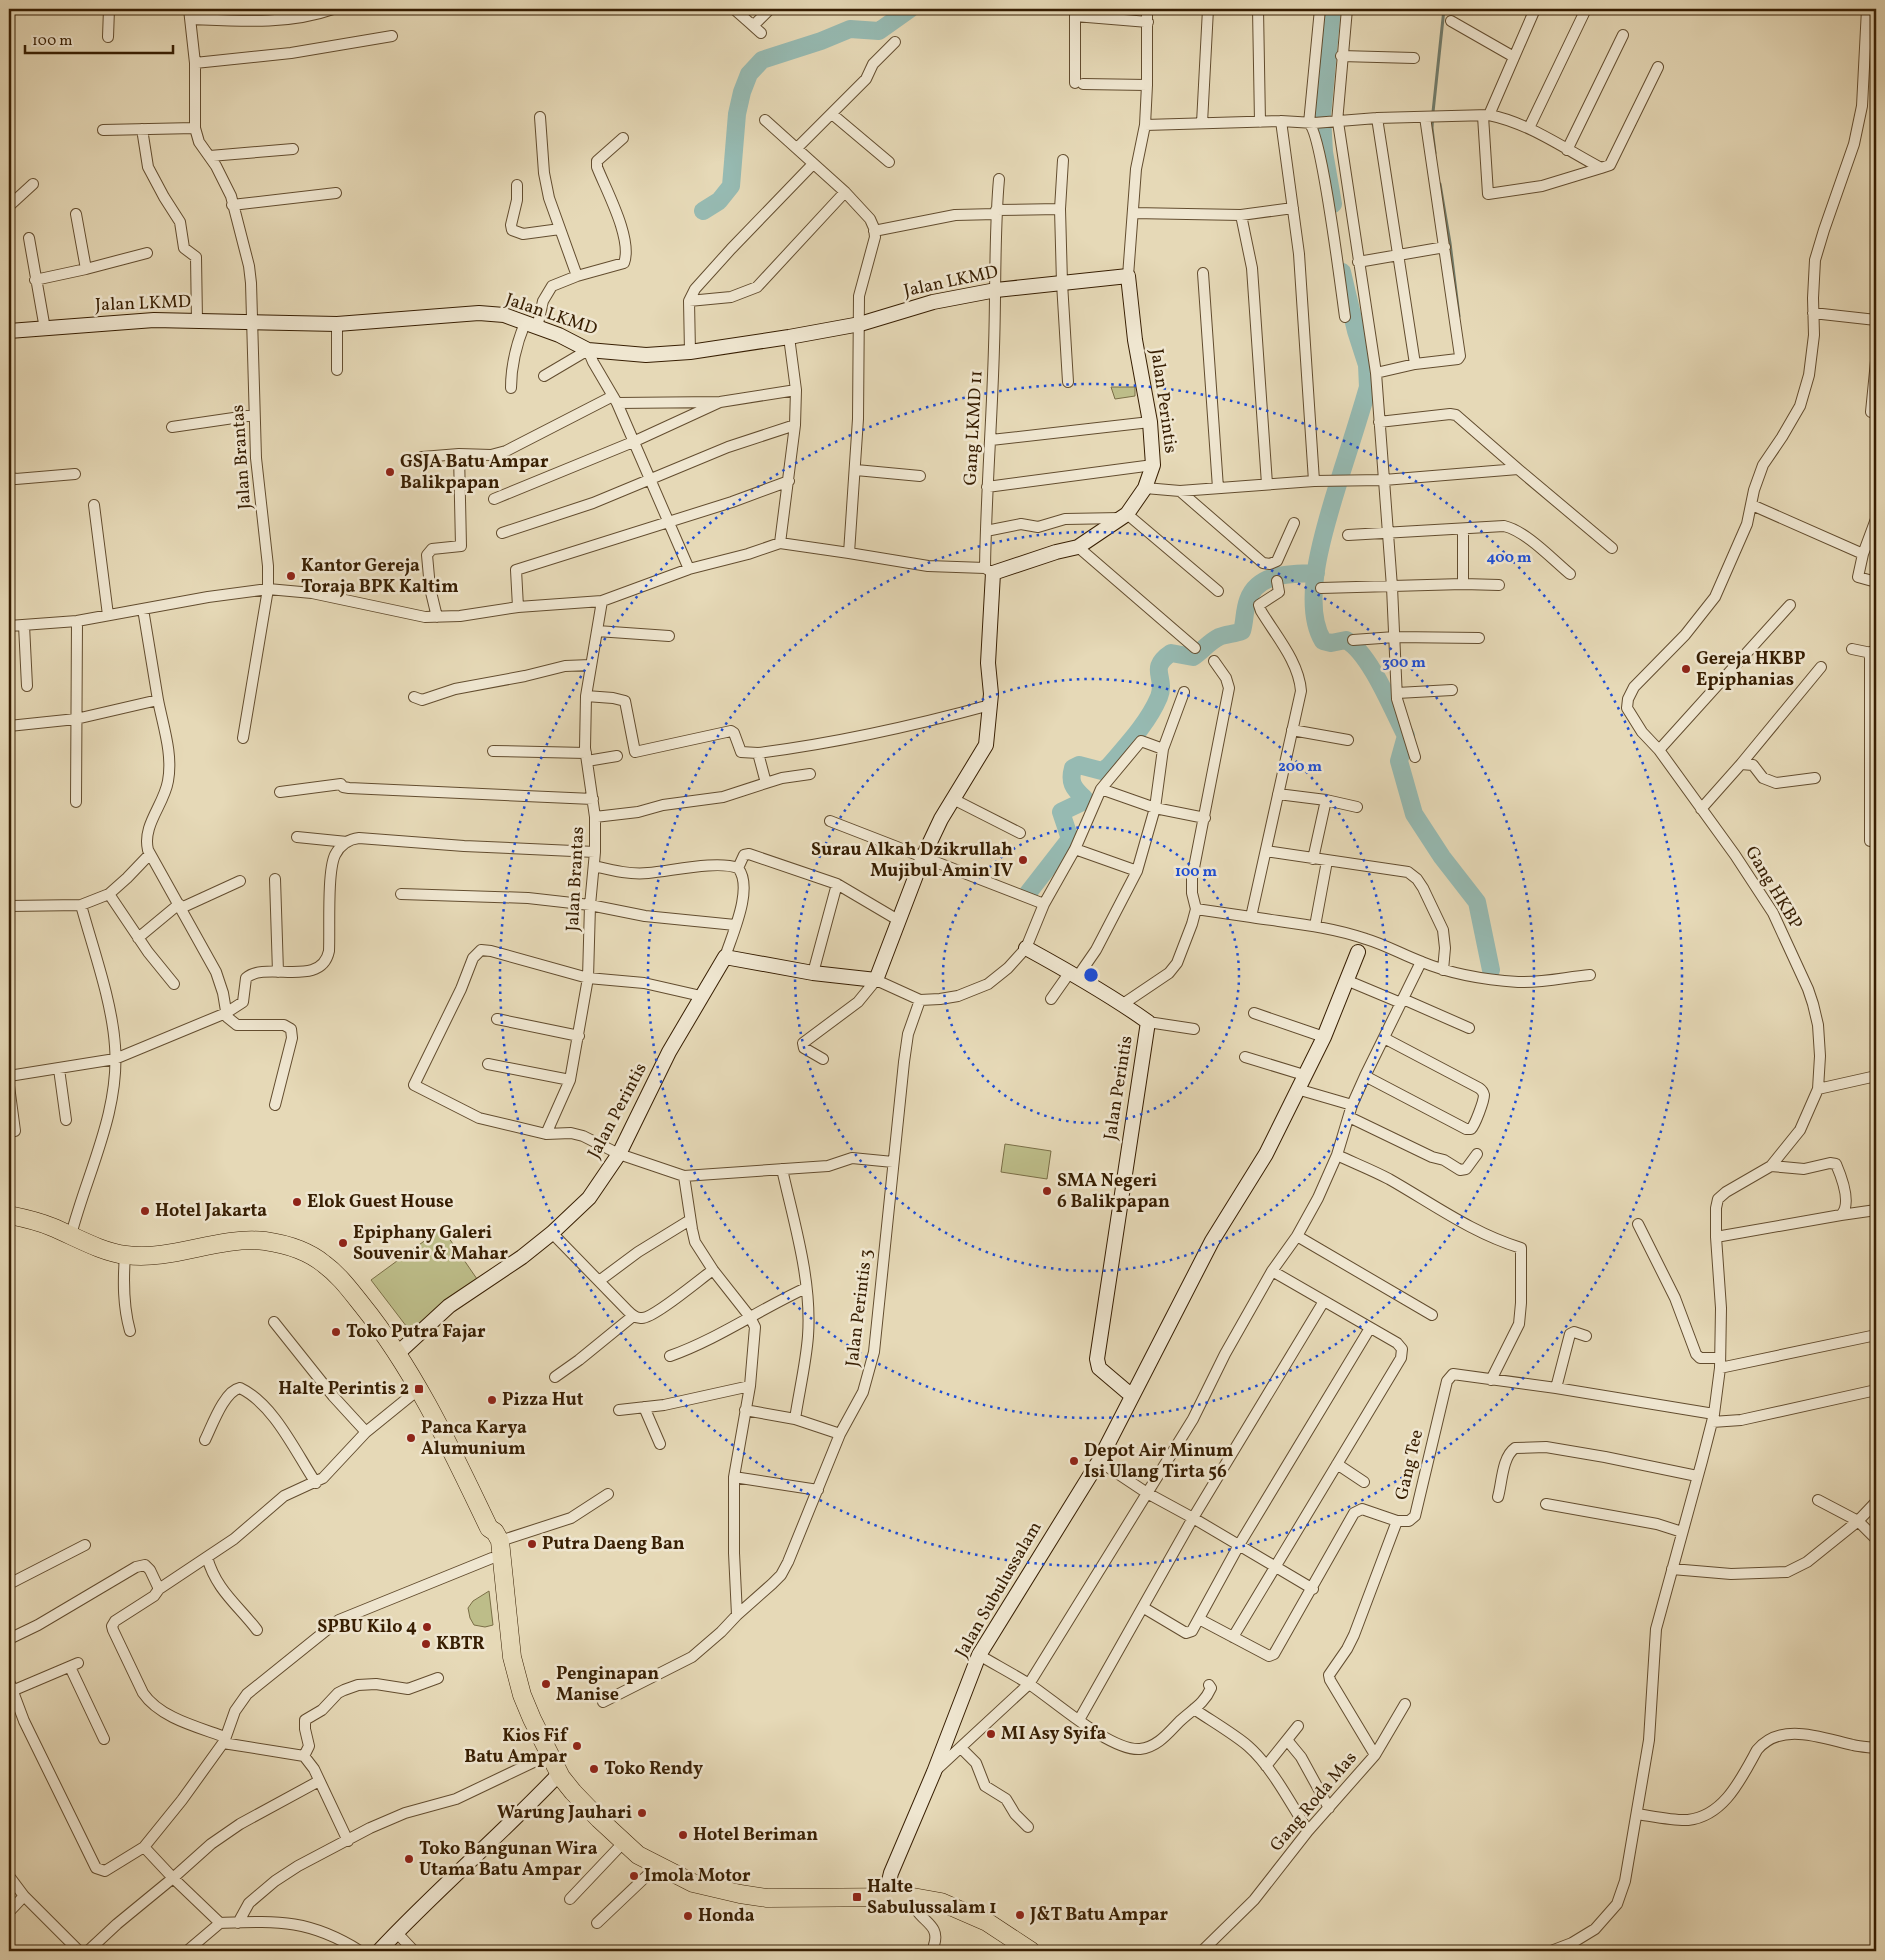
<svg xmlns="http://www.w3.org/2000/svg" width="1885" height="1960" font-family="Vollkorn,serif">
  <rect width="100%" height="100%" fill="#e6d9b7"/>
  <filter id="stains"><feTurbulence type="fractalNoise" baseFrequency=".004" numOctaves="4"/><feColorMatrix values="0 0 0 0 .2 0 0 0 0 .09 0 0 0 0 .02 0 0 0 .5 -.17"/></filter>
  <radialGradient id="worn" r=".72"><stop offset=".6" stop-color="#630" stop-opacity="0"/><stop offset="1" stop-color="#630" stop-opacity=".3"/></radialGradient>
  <path fill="#bdbd89" stroke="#7a6e46" d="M1111,387H1135V396L1115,399Z
    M1005,1144L1051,1151L1047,1179L1001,1172Z
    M442,1228L477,1279L410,1331L371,1280Z
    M489,1591L493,1625L485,1627L474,1625L470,1618L468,1608L473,1601Z"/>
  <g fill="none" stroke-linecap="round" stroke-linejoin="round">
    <path stroke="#707c6c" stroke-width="3" d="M1435,153L1432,128L1433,112L1444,9
      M1440,184L1450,243L1459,316"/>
    <path stroke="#96bab2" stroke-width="18" d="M1332,9L1322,116L1324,152L1333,204
      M703,211L719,201L731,186L737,114L742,92L749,74L762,60L821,41L850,29L879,31L910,9
      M1342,272L1356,331L1367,365L1368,387C1360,415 1351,443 1342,471C1329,515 1298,600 1323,641L1331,643L1346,640C1370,653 1393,711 1406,736L1399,761L1414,814L1442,857L1477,902L1491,970
      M1028,893L1070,839L1061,812L1082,802L1084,798C1073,788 1069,782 1073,768L1079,765L1102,771L1109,766C1127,745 1148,723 1159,697C1167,677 1147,669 1171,653L1193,657C1202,651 1209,642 1219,637C1226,634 1235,634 1242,631C1245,621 1244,611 1248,600C1258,572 1291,574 1316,573"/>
    <defs>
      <path id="street" d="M189,9L195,63V128L199,142L216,166L231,196L249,266L251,283L256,458L268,566V589L243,738
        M734,9L751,24L756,23L770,9
        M1076,9L1075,16L1148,22
        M1258,9L1260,122
        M1320,9L1309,123C1322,135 1341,289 1345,317
        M1075,16V83
        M191,19C238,21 288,25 333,9
        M1451,21L1514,57
        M751,24L761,33
        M108,37L109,9
        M1341,56L1414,58
        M195,63L291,53L392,36
        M1083,84L1147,85
        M832,114L889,162
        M1489,115L1535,9
        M1483,116L1488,194L1542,186L1601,168
        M1377,118L1415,364
        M765,120L845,192L870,219L874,228L875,237L859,296L858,419L849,553L928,566L985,568L993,573
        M1281,121L1299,254L1314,481
        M1337,122L1347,9
        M1338,122L1376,373L1392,587L1397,699L1415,757
        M1202,123L1208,9
        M1145,125L1281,121L1314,123L1377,118L1489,115C1529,123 1565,149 1601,168L1610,165L1658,67
        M1529,128L1586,9
        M142,129L148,167L164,197L180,222L184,248L196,257L197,321
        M103,130L195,128
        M797,148L866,79L873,64L895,42
        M1567,150L1623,35
        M210,156L293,149
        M1063,160L1060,209L1062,283L1068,382
        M517,185V200L511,225L512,230L523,234L560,229
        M232,205L336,193
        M9,206L33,184
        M996,210L1060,209
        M1133,213L1241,215L1293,208
        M1241,215L1252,268L1267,484
        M874,231L955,215L996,214
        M29,238L45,329
        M1358,262L1445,247
        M86,269L147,253
        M1203,273L1218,488
        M577,276L624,263C633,239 606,190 597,167V161L623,138
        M1128,276L1136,169L1145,125L1147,85V9
        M35,280L86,269L76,214
        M689,301L731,297L757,287L845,192
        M1813,313L1876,320
        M537,328L543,301L552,286L577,276L549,198L544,173L540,117
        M690,352L689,301L695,289L731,249L813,164
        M337,370V324
        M1376,373L1415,364L1458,359L1460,356L1425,117
        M544,376L588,350L593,362L617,403L689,569L748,554L780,543L849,553
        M511,388C511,364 516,345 525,323
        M617,403L720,402L796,390
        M1871,412L1876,361
        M1379,422L1450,414L1456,415L1518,469
        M172,427L254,415
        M991,440L1150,422
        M422,457L459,454L491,455L506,451L613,396
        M856,470L920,476
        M9,475L11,478L16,479L75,474
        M987,487L1153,465
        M1145,488L1180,491L1314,481L1384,480L1518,469L1612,548
        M1180,491L1263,563L1270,564L1277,561L1294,523
        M494,499L633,442L720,402
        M94,505L108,615
        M1752,505L1863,554
        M1127,514L1218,591
        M1876,519L1863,554L1858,577L1876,582
        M1463,529V584
        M986,531L1021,524L1038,527L1065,519L1121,518
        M502,533L593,503L728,447L795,425
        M1348,535L1504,526C1526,531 1552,559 1570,574
        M780,543L795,425L796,390L789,337
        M1078,547L1195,648
        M985,568C986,494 992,421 994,347C996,291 994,235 999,179
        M1277,581L1279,592L1259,605L1261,611C1276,636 1299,662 1301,691L1251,917C1289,923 1329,926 1366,939C1386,945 1403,955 1422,962C1451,974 1487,980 1518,982C1542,983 1567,977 1590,975
        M1321,588L1463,584L1499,585
        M602,601L689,569
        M518,607L516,570L732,502L789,481
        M437,617L430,588L427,555L432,549L461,546L459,454
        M24,625L27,686
        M9,626L77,621L208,597L268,589L312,593L425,617L460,616L518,607L602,601L586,696L585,748L595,817V852L590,905L588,978L570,1080L546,1134
        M597,631L669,636
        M1353,640L1395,637L1479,638
        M1852,649L1876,654
        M1870,652V841
        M1397,693L1452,690
        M586,696L613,698L625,701L635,752L731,731L734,733L741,752L758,753
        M414,697L422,700L455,689L525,676L565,666L591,665
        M158,700C163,726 173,754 168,781C164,805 142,825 148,850L216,972L223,993L227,1017L237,1025H284L291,1029L292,1038L275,1105
        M9,726L76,719L158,700L143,609
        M1292,730L1348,740
        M1659,750L1790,605
        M493,751L586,753
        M587,761L617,756
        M1741,764L1753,765L1763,778L1776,783L1815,778
        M766,783L782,778L810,774
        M1101,789L1155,808L1205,818
        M280,792L341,784L343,787L349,788L593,799
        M1278,794L1326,800L1357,807
        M953,799L1020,833
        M76,802L77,621
        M1701,809L1741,764L1821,667
        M595,817L638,812L663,805L723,797L766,783L758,753C837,743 913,726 990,705
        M830,821L1044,904
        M297,837L347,842
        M1075,849L1137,871
        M1266,851L1408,872L1417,879L1423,888L1443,930L1445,948L1443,970
        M149,855L127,878L109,894L148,952L174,984
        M1313,859L1326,800
        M594,866C611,870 630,875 648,873C672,871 717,860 738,868C754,888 732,935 725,957
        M738,868L744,855L749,854L837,884L898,920
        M275,879L278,972
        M401,894L528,898L590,905L645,916L735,925
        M9,906L81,905L109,894
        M181,908L240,881
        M1196,909L1251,917
        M1315,926L1327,861
        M138,938L179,904
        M813,973L837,884
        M1078,976L1096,950L1137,871L1155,808L1163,749L1184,692
        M1346,980L1401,1003
        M701,996L644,983L588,978L491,951L481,950L473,958L461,989L414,1085L479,1118L546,1134L571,1133L583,1136L619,1154L684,1176L828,1166L852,1158L893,1162
        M1051,999L1070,972
        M1403,999L1469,1028
        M1123,1004L1169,973L1177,963L1192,924L1196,909L1192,893V878L1229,688L1226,678L1214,661
        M1254,1013L1324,1037
        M497,1019L579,1036
        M1148,1022L1194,1029
        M1245,1057L1304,1075
        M823,1059L804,1048L803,1043L858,1002L876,980L920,1000L940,999L958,996L988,984L1008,968L1026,948L1044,904L1075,849L1101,789L1141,741L1163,749
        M488,1064L570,1080
        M59,1069L66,1120
        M9,1076L115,1059L226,1013L243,1002L246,978C267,960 321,989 329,951C330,929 327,872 335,855C340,845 349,839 359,838L464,846L595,852
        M1365,1076L1466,1129H1471C1475,1125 1484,1101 1484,1095C1483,1091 1482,1090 1479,1088L1384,1038
        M9,1086L15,1131
        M1297,1089L1352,1105
        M1818,1089L1876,1076
        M1349,1117L1432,1157L1444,1160L1460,1170L1466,1169L1477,1154
        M1337,1155C1354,1163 1372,1170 1389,1179C1433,1204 1472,1233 1521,1248V1303L1519,1324L1491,1380
        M782,1169C794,1223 812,1280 808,1336C806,1363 799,1392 795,1419L840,1434
        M684,1176L692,1229L695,1242L713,1270L750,1317L755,1327L750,1386L734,1477V1553L737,1615
        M1841,1215L1876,1210
        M1638,1224L1675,1298L1696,1354L1700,1358H1720
        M552,1233L626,1309C630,1313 635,1319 642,1318C654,1318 700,1279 713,1270
        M71,1235C87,1173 120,1112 115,1046C112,1001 93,949 81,905
        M1297,1236L1432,1315
        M1716,1237L1841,1215C1852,1204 1842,1178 1836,1164L1830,1163L1804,1169L1771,1166
        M125,1255C123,1282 123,1306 130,1331
        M599,1281L638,1252L690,1220
        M274,1322L333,1396L366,1432
        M670,1356C718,1339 760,1309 806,1288
        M1720,1368L1876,1335
        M555,1377L579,1360L633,1316
        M1556,1388L1570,1334L1574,1332L1586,1336
        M644,1407L660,1444
        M619,1410L664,1405L750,1386
        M745,1410L795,1419
        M1712,1422L1741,1420L1876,1390
        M205,1440C212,1426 224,1391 240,1388C274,1404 296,1453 316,1483
        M1099,1461L1147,1493L1193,1518L1313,1589
        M1337,1464L1364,1482
        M734,1477L818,1490
        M1498,1497C1502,1483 1502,1457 1515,1448L1546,1447L1605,1457L1697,1476
        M1818,1500L1858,1521L1876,1539
        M1546,1504L1657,1524L1682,1532
        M500,1541L571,1518L608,1494
        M207,1557C216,1590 238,1605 257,1630
        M1672,1569L1731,1574L1787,1572L1807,1562L1858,1521L1876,1502
        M9,1584L85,1545
        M159,1589L234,1539L284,1496L323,1478L366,1432L419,1389
        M1144,1608L1186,1633L1192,1631L1239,1545L1370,1328
        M1199,1619L1269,1656L1274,1654L1354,1513L1362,1509L1397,1521H1409L1415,1516L1447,1381L1453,1374L1556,1388L1714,1414
        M1233,1637L1401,1358L1402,1349L1397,1343L1272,1271
        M9,1639L38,1625L136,1567L145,1565L150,1570L159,1589L154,1596L115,1621L112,1626L113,1630L143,1693C160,1718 198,1727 225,1737
        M979,1655C996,1665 1013,1674 1029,1684C1055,1701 1110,1751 1140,1749C1158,1747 1169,1732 1180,1721C1193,1709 1204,1704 1211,1688L1209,1685
        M70,1667L104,1739
        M9,1681L24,1721L96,1868L105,1871L144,1847
        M12,1691L78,1663
        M603,1702L692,1657L721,1632L737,1615L772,1584L781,1575L788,1562L840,1434L863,1392L874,1352L904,1062L908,1034L920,1000
        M1194,1709C1210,1720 1234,1734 1248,1746C1272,1767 1291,1804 1308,1831
        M1079,1720L1193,1518L1324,1301
        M1287,1740L1301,1757L1329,1808
        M224,1742L235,1711L247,1694L339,1620L492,1558
        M961,1748L976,1763L985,1786L1006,1799L1015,1814L1028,1827
        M1375,1755L1405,1704
        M304,1756L309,1746L305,1729V1720L322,1710L338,1693L344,1690L358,1685L376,1684L408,1689L438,1678
        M1266,1766L1298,1726
        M935,1771L1029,1684L1193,1419L1225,1354L1272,1271L1297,1236L1318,1198L1337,1155L1352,1105L1365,1076L1421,962
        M319,1781L240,1824L211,1844L173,1878L144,1847L182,1800L223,1743L304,1756L314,1769L348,1841
        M1637,1814C1651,1816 1675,1821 1688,1820C1724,1816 1741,1779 1757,1750C1781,1721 1822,1738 1853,1745C1860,1747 1869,1747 1876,1748
        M9,1876L24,1896L79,1951
        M913,1897C913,1921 942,1921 934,1945
        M570,1899L623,1843
        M9,1912L24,1896
        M238,1923L249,1903L275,1881L298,1866L370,1828L405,1813L456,1799L542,1758
        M597,1923L657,1866
        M397,1933L414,1951
        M88,1951L117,1924L173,1878L220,1923C278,1921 309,1919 360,1951
        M187,1951L220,1923
        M1202,1951L1254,1900L1308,1831L1375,1755L1330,1680L1329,1675L1347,1649L1354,1635L1397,1521
        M1551,1951L1572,1943L1595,1929L1617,1904L1625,1881L1649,1740L1656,1629L1702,1461L1714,1414L1720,1368L1721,1308L1716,1237V1208L1718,1199L1726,1192L1771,1166L1800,1130L1818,1089L1820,1056L1818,1025L1813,1004L1808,989L1773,913L1735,855L1659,750L1642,732L1627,708L1628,699L1634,687L1685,635L1715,597L1747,524L1754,490L1763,465L1782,437L1800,406L1809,375L1814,335L1813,298L1815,260L1824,230L1854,144L1862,106L1867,9"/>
      <path id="secondary" d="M9,331L154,320L337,324L479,313L504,315L559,335L588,350L646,355L690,352L789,337L860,324L933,302L996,290L1128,276L1135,340L1150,422L1153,465L1145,488L1127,514L1078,547L1056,552L993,573L988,663L991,694L986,745L941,819L923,857L876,980L813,973L725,957L669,1052L619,1154L589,1198L552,1233L522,1257L449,1306L398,1353
        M1026,948C1068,971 1109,994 1148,1022L1097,1359L1099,1368L1132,1396
        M885,1897L891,1873L934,1772L979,1655L1099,1461L1212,1241L1266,1154L1324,1037L1358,952
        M379,1951C436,1890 500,1836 558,1775"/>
      <path id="highway" d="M9,1215C24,1218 38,1221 52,1227C76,1237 101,1252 126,1255C173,1261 217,1236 265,1241C286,1244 307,1250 324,1264C339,1275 350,1290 362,1305C416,1372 452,1451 489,1528L495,1532L500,1541L512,1657L522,1695L532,1719L561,1777L573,1792L599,1819L638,1855L693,1883L740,1894L767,1898L913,1897L941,1902L987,1922L1031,1951"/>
    </defs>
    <use href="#street" stroke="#634d2f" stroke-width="12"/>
    <use href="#secondary" stroke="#371e02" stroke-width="16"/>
    <use href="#highway" stroke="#371e02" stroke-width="19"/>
    <use href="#street" stroke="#efe6d0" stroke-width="10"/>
    <use href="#secondary" stroke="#efe6d0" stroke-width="14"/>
    <use href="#highway" stroke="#e6d9b7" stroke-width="18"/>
  </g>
  <g fill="none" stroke="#1d4ed8" stroke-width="2.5" stroke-dasharray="2.5 5">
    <circle cx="1091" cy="975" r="148"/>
    <circle cx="1091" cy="975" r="296"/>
    <circle cx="1091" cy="975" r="443"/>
    <circle cx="1091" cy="975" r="591"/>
  </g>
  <g fill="#8f2418" stroke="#efe6d0" stroke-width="2">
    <circle cx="390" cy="472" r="5"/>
    <circle cx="291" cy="576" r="5"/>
    <circle cx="1686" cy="669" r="5"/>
    <circle cx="1023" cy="860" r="5"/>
    <circle cx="1047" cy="1191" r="5"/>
    <circle cx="297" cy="1202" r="5"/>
    <circle cx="145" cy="1211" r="5"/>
    <circle cx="343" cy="1243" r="5"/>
    <circle cx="336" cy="1332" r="5"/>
    <rect x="414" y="1384" width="10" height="10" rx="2.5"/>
    <circle cx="492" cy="1400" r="5"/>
    <circle cx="411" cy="1438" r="5"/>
    <circle cx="1074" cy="1461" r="5"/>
    <circle cx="532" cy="1544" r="5"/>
    <circle cx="427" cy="1627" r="5"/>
    <circle cx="426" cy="1644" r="5"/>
    <circle cx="546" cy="1684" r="5"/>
    <circle cx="991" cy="1734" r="5"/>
    <circle cx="577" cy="1746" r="5"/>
    <circle cx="594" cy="1769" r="5"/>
    <circle cx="642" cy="1813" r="5"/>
    <circle cx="683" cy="1835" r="5"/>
    <circle cx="409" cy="1859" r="5"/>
    <circle cx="634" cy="1876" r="5"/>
    <rect x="852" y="1892" width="10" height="10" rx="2.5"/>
    <circle cx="1020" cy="1915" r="5"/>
    <circle cx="688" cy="1916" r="5"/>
  </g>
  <g text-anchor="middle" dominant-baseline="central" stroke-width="5" stroke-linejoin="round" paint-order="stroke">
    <g font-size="18" fill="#371e02" stroke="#efe6d0">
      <text transform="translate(951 282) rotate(-12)">Jalan LKMD</text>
      <text transform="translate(143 304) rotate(-2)">Jalan LKMD</text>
      <text transform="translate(551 315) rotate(19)">Jalan LKMD</text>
      <text transform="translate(1163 401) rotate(82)">Jalan Perintis</text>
      <text transform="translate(974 428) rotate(-87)">Gang LKMD 11</text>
      <text transform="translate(242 457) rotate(-94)">Jalan Brantas</text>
      <text transform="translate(576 879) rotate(-87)">Jalan Brantas</text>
      <text transform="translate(1773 888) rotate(59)">Gang HKBP</text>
      <text transform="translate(1119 1088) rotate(-81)">Jalan Perintis</text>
      <text transform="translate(618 1111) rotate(-62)">Jalan Perintis</text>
      <text transform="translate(860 1308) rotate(-83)">Jalan Perintis 3</text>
      <text transform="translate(1410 1465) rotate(-77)">Gang Tee</text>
      <text transform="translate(999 1590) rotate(-60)">Jalan Subulussalam</text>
      <text transform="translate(1314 1802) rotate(-50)">Gang Roda Mas</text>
    </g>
    <g font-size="18" font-weight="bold" fill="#371e02" stroke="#efe6d0" text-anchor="start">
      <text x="400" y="462">GSJA Batu Ampar<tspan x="400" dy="21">Balikpapan</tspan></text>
      <text x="301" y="566">Kantor Gereja<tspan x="301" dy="21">Toraja BPK Kaltim</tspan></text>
      <text x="1696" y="659">Gereja HKBP<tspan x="1696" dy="21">Epiphanias</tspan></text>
      <text x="1013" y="850" text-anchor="end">Surau Alkah Dzikrullah<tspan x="1013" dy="21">Mujibul Amin IV</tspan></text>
      <text x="1057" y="1181">SMA Negeri<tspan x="1057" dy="21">6 Balikpapan</tspan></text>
      <text x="307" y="1202">Elok Guest House</text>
      <text x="155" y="1211">Hotel Jakarta</text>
      <text x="353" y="1233">Epiphany Galeri<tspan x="353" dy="21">Souvenir &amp; Mahar</tspan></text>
      <text x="346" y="1332">Toko Putra Fajar</text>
      <text x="409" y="1389" text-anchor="end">Halte Perintis 2</text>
      <text x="502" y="1400">Pizza Hut</text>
      <text x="421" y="1428">Panca Karya<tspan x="421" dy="21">Alumunium</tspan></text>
      <text x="1084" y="1451">Depot Air Minum<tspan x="1084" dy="21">Isi Ulang Tirta 56</tspan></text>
      <text x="542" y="1544">Putra Daeng Ban</text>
      <text x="417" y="1627" text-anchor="end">SPBU Kilo 4</text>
      <text x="436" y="1644">KBTR</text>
      <text x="556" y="1674">Penginapan<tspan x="556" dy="21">Manise</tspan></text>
      <text x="1001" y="1734">MI Asy Syifa</text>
      <text x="567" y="1736" text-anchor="end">Kios Fif<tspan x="567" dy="21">Batu Ampar</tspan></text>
      <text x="604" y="1769">Toko Rendy</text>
      <text x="632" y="1813" text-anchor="end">Warung Jauhari</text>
      <text x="693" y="1835">Hotel Beriman</text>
      <text x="419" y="1849">Toko Bangunan Wira<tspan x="419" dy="21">Utama Batu Ampar</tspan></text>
      <text x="644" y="1876">Imola Motor</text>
      <text x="867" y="1887">Halte<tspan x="867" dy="21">Sabulussalam 1</tspan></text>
      <text x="1030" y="1915">J&amp;T Batu Ampar</text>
      <text x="698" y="1916">Honda</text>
    </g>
  </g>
  <circle cx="1091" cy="975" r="8" fill="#1d4ed8" stroke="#efe6d0" stroke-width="2.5"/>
  <g font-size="15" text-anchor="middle" font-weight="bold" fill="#1d4ed8" stroke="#efe6d0" stroke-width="5" stroke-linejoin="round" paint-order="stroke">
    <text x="1509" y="562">400 m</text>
    <text x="1404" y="667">300 m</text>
    <text x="1300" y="771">200 m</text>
    <text x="1196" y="876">100 m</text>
  </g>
  <rect width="1885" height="1960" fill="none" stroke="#e6d9b7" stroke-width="30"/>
  <rect x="10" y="10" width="1865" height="1940" fill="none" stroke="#371e02" stroke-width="2.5"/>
  <rect x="15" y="15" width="1855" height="1930" fill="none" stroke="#371e02"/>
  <path d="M25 45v8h148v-8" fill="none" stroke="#371e02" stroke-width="2.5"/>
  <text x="32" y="45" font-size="15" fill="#371e02" stroke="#efe6d0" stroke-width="4" paint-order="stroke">100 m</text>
  <rect width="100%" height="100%" filter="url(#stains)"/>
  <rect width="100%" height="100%" fill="url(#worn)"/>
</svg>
